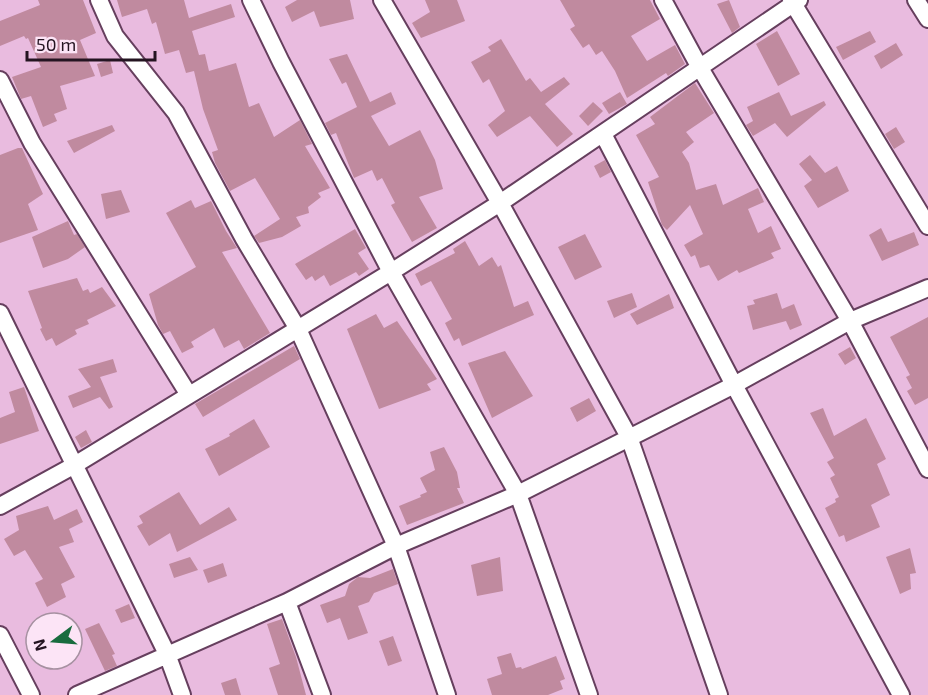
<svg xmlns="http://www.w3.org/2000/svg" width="928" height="695" font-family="'Exo 2',sans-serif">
  <rect width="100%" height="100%" fill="#e9bbdf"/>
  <path fill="#c08a9f" d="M38,0H83L96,33L80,40L95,76L60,86L67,109L54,114L57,121L43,127L31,96L21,99L12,77L41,67L28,38L26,39L24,36L0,46V21L40,5Z
    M117,0H184L189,18L231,4L235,17L192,31L199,55L205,54L209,71L236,63L249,107L259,103L274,137L300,120L312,144L305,146L330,188L318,193L321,197L308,207L309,213L296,217L301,226L282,237L259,243L254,236L280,219L255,178L230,191L215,163L212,152L218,150L203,109L194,71L186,73L179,50L165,54L156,22L152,24L147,9L122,17Z
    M297,0H350L354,19L320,27L314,11L292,22L285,7Z
    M425,0H457L465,21L421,38L412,23L430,12Z
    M560,0H650L660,19L631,36L647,61L675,45L685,64L668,76L666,73L627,98L615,71L602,51L596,55L589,44L583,48L570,29L575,26Z
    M729,0L740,27L732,33L717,4Z
    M777,31L800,74L778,86L756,44Z
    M870,31L876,42L843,60L836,47Z
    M501,39L526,81L530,78L541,92L564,77L570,84L545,104L573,134L557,147L530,116L497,137L488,125L505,111L489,79L483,83L471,62L491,51L488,47Z
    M896,43L903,55L881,69L874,56Z
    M347,54L370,102L391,92L396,104L371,116L389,146L420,130L435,160L443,189L419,197L437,228L412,242L391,205L395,203L382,178L377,181L372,170L354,178L336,133L331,135L325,123L357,107L346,82L342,84L329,59Z
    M110,60L113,73L101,77L97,64Z
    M695,83L714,113L686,132L694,142L682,152L689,163L696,190L716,184L723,205L758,188L764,202L748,209L758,233L771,226L781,249L771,253L774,258L739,273L737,270L718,281L709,265L700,268L695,255L691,257L684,245L703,234L690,205L667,230L662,225L648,182L659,177L636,135L655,124L650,117Z
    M620,92L627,104L609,114L602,103Z
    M779,92L791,116L824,101L826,105L787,137L775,123L753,136L746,125L753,121L747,107Z
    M593,102L603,111L588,126L579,116Z
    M112,125L115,131L74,153L67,141Z
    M896,127L905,142L894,149L885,134Z
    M18,148H22L43,194L28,204L38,230L0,243V155Z
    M810,155L825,173L837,166L849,191L818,208L804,186L812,180L799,164Z
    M605,160L611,172L600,178L594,166Z
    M121,190L130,212L106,219L101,194Z
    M191,200L195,208L211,201L226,231L237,248L222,252L270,333L244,349L239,340L224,348L214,328L191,342L194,347L182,353L170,331L163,334L158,325L149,294L196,267L166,213Z
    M68,221L74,235L77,234L85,247L68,259L43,268L32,237Z
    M881,228L888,242L914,232L919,245L882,261L869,235Z
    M355,229L366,248L358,253L369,269L359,276L356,272L330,286L324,275L315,281L312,276L306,280L295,264Z
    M585,234L602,267L575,280L558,247Z
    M465,241L479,266L492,257L498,267L501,265L514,307L528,301L534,315L462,346L459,338L454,341L445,323L452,319L431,281L421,286L415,274L455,253L453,249Z
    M77,278L83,291L88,289L90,293L102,287L116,306L87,320L89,324L75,330L77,334L56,346L52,338L46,341L40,329L42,328L28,291Z
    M632,293L637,307L614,318L607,301Z
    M777,293L782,309L794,304L802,325L790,330L786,321L753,330L747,306L755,304L753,300Z
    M669,294L674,308L637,325L630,314Z
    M376,314L384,328L397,321L437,379L427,384L431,390L379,409L347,329Z
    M928,317V398L915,405L907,391L912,388L906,377L910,375L890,337Z
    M294,346L300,359L203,417L195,404Z
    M850,347L856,358L845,365L838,354Z
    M505,351L533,396L492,418L468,363Z
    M113,359L117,372L100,377L113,407L109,409L100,397L73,408L68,396L91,387L78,369Z
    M24,387L39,431L0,444V418L15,412L9,392Z
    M589,398L596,411L577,422L570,408Z
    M823,408L834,436L866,418L886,459L877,464L890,495L871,505L880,527L846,542L844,535L839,537L825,508L836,502L835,499L839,497L830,478L835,475L827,462L834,458L810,413Z
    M254,419L270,447L219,476L205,449L230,436L229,434Z
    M86,430L92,442L81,448L75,437Z
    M444,447L457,472L460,488H457L464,503L407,525L399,506L421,497L420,495L427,492L420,478L435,470L430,452Z
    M179,492L200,525L229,507L237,520L177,552L170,533L149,546L137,526L143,523L139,516Z
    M48,506L54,520L77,509L83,522L69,529L74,542L59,547L75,577L61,584L66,597L47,607L35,583L43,579L25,550L14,556L4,539L19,530L16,516Z
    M910,548L916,573L910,574L911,589L900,594L886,557Z
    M190,557L198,570L174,578L169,564Z
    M500,557L503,591L477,596L471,565Z
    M223,563L227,576L208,583L203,570Z
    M393,569L398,584L374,593L369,602L358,606L368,633L348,640L340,618L327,623L320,605L345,596L349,584L358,577L370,578Z
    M129,604L135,618L121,623L115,610Z
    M282,619L296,657L306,695H278L269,668L280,664L267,624Z
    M99,623L115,654L112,655L117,666L105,671L85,629Z
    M393,636L402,661L388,666L379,641Z
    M511,653L516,668L521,667L522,669L556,656L565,679L560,681L563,689L548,695H492L487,679L502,674L497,657Z
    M236,678L241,695H225L221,683Z"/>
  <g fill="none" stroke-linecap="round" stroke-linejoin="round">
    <defs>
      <path id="street" d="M99,0L115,36L176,113L244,239L298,329L396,546L447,695
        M251,0L281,62L391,272L518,494L589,695
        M382,0L500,203L629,437L719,695
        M663,0L700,68L850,321L928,469
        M791,0L928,226
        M916,0L928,19
        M0,80L32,143L189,395
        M603,134L734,385L901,695
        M0,313L167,654L182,695
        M0,506L73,466L391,272L500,203L799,0
        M287,602L396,546L518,494L734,385L850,321L928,288
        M0,635L31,695
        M77,695L287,602L322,695"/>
    </defs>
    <use href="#street" stroke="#663f5e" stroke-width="20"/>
    <use href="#street" stroke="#fff" stroke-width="16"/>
  </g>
  <g transform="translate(54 641) rotate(254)"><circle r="28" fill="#fce4f6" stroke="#a691a1" stroke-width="1.5"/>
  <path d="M0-4.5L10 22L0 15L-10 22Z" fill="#186c3e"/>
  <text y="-9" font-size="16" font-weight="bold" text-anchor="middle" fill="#241421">N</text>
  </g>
  <path d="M27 51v9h128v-9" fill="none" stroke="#241421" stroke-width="3"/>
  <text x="36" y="51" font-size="18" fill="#241421" stroke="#fce4f6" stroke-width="4.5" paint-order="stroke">50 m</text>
</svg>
